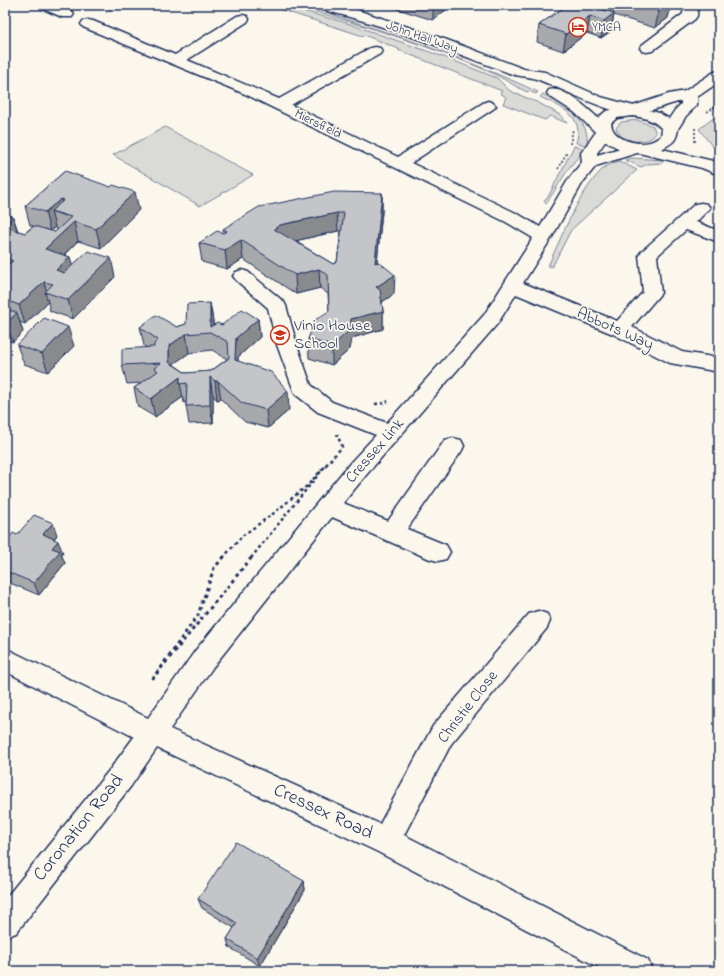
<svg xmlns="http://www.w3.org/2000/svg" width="724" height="976" font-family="'Indie Flower',sans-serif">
  <rect width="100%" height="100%" fill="#fbf7ec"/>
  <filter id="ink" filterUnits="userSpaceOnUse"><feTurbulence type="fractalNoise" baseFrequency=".025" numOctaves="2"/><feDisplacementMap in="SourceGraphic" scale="8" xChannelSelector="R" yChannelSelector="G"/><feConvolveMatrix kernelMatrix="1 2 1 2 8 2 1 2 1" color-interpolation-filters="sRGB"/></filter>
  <g filter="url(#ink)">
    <path fill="#dadad7" stroke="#7a849a" d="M266,5H280L347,23L444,57L497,78L510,91L539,103L562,116L567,123L550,116L545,120L503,104L506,97L500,93L502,91L398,50L399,49L364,35L363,36Z
      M290,5C310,5 331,14 349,20C414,40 477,64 538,92L536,94L529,91L527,92C514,86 503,78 490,72C425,44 358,23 290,5Z
      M543,94C559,102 594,121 586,145L576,143C585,116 561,107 540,97Z
      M719,114V150L712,146L699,129Z
      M637,120L653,126L656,133C649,146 619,143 616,128L621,122Z
      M165,127L253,175L200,206L113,155Z
      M574,146L585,149L569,168L546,204L544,200L548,197Z
      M632,158L664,160L662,163L648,164L641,167L625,160Z
      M619,161L637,170L571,230L552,267L548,266C562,236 580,189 605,167C609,164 615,163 619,161Z"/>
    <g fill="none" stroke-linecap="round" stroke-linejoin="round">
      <defs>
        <path id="minor" d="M39,5C50,5 67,4 74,14L72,17H62L41,8Z
          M684,5H698L697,16L695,19L652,51L647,52L642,51L640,48L642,45L683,14Z
          M242,15L247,16L249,19L247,22L187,60L279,99L370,48L375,47L380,48L382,51L380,54L291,105L398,157L483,103L488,101L493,103L496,106L493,109L411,163L518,214L540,227L568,180L582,162L581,153L598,129L604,127L610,129L612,132L597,153V155L637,143L643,145L645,148L643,151L596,166L583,182L552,237L523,283L617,321L643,292L639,255L642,251L695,204L701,203L707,204L710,208L696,222L719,231V242L686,230L657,256L661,293L632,327L682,352L719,358V372L670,363L613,334L516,294L498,323L367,474L343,503L388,521L445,440L453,438L461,440L464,446L461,452L407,529L446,545L450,552L446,559L438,561L430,559L332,517L213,667L170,729L380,824L433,726L529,614L538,611L547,614L550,621L547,628L451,744L404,835L648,960L652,971H606L376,851L157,748L131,786L16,933L5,937V899L111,768L134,737L5,671V648L148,718L195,651L351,462L376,435L318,412L295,394L277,345L268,308L236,280L233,276L236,272L242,270L248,272L284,302L286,306L297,345L311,385L332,402L387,423L484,315L533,238L506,222L245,94L83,27L81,24L83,21L88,20L93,21L175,55L237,16Z
          M719,71V82L697,97V105L686,116L676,132L670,134L664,132L662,129L675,110L681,104V101L632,116L627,114L624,111L627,108L669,94L685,91L714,72Z"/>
        <path id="highway" d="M314,5H337L354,9L447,40L524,69L545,72L601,97L659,113L668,118L678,129C676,142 673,142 662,149L713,161L719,164V175L702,168L618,148L606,142L574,112L549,96L547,93L549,90C564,86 587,108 598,118L606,111L612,110C587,102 564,90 539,80C530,76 519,77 509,73C446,49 382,24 316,8ZM632,116C644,117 654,120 662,129L661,136C658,138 654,141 650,142C636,146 612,139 611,123L617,118Z"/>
      </defs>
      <use href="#minor" stroke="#1b2f5e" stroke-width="3"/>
      <use href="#highway" stroke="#1b2f5e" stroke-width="3"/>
      <path stroke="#1b2f5e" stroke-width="1.5" stroke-dasharray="2 2" stroke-linecap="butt" d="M106,12L117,5
        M707,112L719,104
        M695,128V143
        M570,144L573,129
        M558,169L567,152"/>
      <path stroke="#1b2f5e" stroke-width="2.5" stroke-dasharray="3 3" stroke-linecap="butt" d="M375,404L385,403L388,401
        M326,465L334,455
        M326,465L342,447L337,434
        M223,558L242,536L274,513L308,485L326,465
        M251,558L326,465"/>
      <path stroke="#1b2f5e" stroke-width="3" stroke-dasharray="3.5 3.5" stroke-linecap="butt" d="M224,557L214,568L198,615L153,678L252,557"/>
      <use href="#minor" fill="#fbf7ec" fill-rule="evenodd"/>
      <use href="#highway" fill="#fbf7ec" fill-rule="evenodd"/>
    </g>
    <path fill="#a8a9ad" stroke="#1b2f5e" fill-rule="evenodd" d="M385,5H452L433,20Z
      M567,5H671L668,18L655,28L614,15L611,31L601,38L587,33L563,51L537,42L539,25Z
      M65,171L139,210L101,248L78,241L64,255L70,257L72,266L115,277L73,319L50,311L48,302L25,324L20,322L23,332L13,342L5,340V214L13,217L18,231L25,233L33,226L30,225L25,206ZM55,227L56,230H57L55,232L51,231Z
      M382,193V212L377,262L394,294L382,302L383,311V329L352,338L350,349L332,365L309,358L308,339L329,311L328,294L320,288L296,294L243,259L227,269L202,262L199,243L223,233H224L223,229ZM338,231H341L337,262L333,264L295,241Z
      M210,303L213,321V325H222L258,319L260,337L238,357V361L289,410L268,428L245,422L221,399L217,400L213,395V423L189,424L186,406V402L184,403L183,397L155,417L138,407L134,388L141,383L127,384L122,365L146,347L144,346L140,327H177L186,324ZM212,350L227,359L211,371L186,373L173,364L189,353Z
      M17,345L74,346L48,372L24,364Z
      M17,535H57L54,539L63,553L61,554L65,563L39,595L5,581V543Z
      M304,881L305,890L260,966L229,947L227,939L234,928L202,908L198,899Z"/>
    <path fill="#888a8d" stroke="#1b2f5e" d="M433,5H452L433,20Z
      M601,5H611L610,14L597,8Z
      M667,5H671L668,18L655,28L659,11Z
      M614,13L611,31L601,38L604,21Z
      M590,16L587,33L563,51L566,34Z
      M135,192L139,210L101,248L96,229Z
      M382,193V212L375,282V263Z
      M61,199L65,216L51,211L55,227L50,231L45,212Z
      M337,213L338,231L282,244L274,229L280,225Z
      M13,217L19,236L5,233V224Z
      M74,222L78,241L50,268L45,249Z
      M241,240L243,259L227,269L225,250Z
      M70,257L75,276L61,289L56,270Z
      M111,258L115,277L73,319L68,300Z
      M319,269L320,288L296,294L295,275Z
      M395,275L394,294L376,306V287Z
      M44,282L47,293L45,292L48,302L25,324L19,305Z
      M210,303L213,321V333L210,327Z
      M383,311V329L352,338L350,349L332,365V346L351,319Z
      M17,313L23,332L13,342L6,323Z
      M258,319L260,337L238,357V378L235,360L236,338Z
      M68,327L74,346L48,372L42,354Z
      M186,334L189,353L172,365L169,362V346Z
      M180,377V384L183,397L155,417L151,399Z
      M210,377L213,395V423L210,405Z
      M215,381H218L221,399L217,400Z
      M288,391L289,410L268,428L266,410Z
      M53,523L57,535L48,547L43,534Z
      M58,541L63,553L61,554L65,563L39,595L34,583L52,548Z
      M304,881L305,890L260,966L257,958Z"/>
    <path fill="#c3c5c9" stroke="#1b2f5e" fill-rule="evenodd" d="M567,5H601L597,8L614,13L604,21L590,16L566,34L539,25Z
      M641,5H667L659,11Z
      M65,171L111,187L113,185L135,192L96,229L74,222L45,249L70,257L56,270L64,273L88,251L111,258L68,300L45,292L53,284L44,282L19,305L5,300V267L13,261L5,258V227L25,233L34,226L55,232L71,217L51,211L64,200L61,199L45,212L25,206Z
      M334,192L382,193L375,263L379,262L395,275L376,287L380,290L383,311L351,319L350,330L332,346L308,339L315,320L329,311L328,275L319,269L295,275L241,240L225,250L199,243L217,231L223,233L227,231L223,229L259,207ZM337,213H344L337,262L333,264L274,229L280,225Z
      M5,214L13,217L5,224Z
      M210,303V327L217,323L222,325L242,309L258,319L236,338L235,360L271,372L288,391L266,410L242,403L218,381H215L210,377V405L186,406L187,383L180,384V377L151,399L134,388L158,371L154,368L161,363L122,365V349L154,347V344L158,340L140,327L156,315L177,327L186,324L187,304ZM210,332L228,342L229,358L211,371L186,373L169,362V346L186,334Z
      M7,309L17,313L6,323H5V311Z
      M44,318L68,327L42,354L17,345Z
      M34,515L53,523L43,534L58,541L52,548L60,551L34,583L5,571V543L13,533L17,535Z
      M236,842L304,881L257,958L227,939L237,923L198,899Z"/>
  </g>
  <defs>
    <symbol id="hotel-ring" viewBox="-11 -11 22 22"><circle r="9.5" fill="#fbf7ec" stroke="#c8321e" stroke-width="1.5"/><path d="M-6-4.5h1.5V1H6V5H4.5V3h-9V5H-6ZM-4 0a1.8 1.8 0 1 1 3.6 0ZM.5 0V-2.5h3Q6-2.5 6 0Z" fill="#c8321e"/></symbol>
    <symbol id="school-ring" viewBox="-11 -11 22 22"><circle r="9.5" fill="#fbf7ec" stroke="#c8321e" stroke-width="1.5"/><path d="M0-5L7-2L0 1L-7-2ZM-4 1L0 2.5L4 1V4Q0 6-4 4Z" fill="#c8321e"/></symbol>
  </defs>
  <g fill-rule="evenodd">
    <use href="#hotel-ring" x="567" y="16" width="22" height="22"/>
    <use href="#school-ring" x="269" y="324" width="22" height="22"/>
  </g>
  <g text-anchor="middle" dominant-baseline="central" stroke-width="3.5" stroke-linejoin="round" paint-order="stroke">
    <g font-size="13" fill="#1b2f5e" stroke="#fbf7ec" text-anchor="start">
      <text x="592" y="27">YMCA</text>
    </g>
    <g font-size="13" fill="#1b2f5e" stroke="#fbf7ec">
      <text transform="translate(422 37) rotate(19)">John Hall Way</text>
      <text transform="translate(318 124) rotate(26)">Miersfield</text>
    </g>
    <g font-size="16" fill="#1b2f5e" stroke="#fbf7ec" text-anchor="start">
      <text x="294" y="326">Vinio House<tspan x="294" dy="18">School</tspan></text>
    </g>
    <g font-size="16" fill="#1b2f5e" stroke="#fbf7ec">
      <text transform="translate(615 329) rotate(24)">Abbots Way</text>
      <text transform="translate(375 451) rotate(-49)">Cressex Link</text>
      <text transform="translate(468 707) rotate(-52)">Christie Close</text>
    </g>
    <g font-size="19" fill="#1b2f5e" stroke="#fbf7ec">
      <text transform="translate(323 812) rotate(25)">Cressex Road</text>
      <text transform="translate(79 828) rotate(-51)">Coronation Road</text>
    </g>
  </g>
  <rect width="724" height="976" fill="none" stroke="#fbf7ec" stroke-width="20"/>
  <rect x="10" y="10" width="704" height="956" fill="none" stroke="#1b2f5e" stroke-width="1.5" filter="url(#ink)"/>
</svg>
